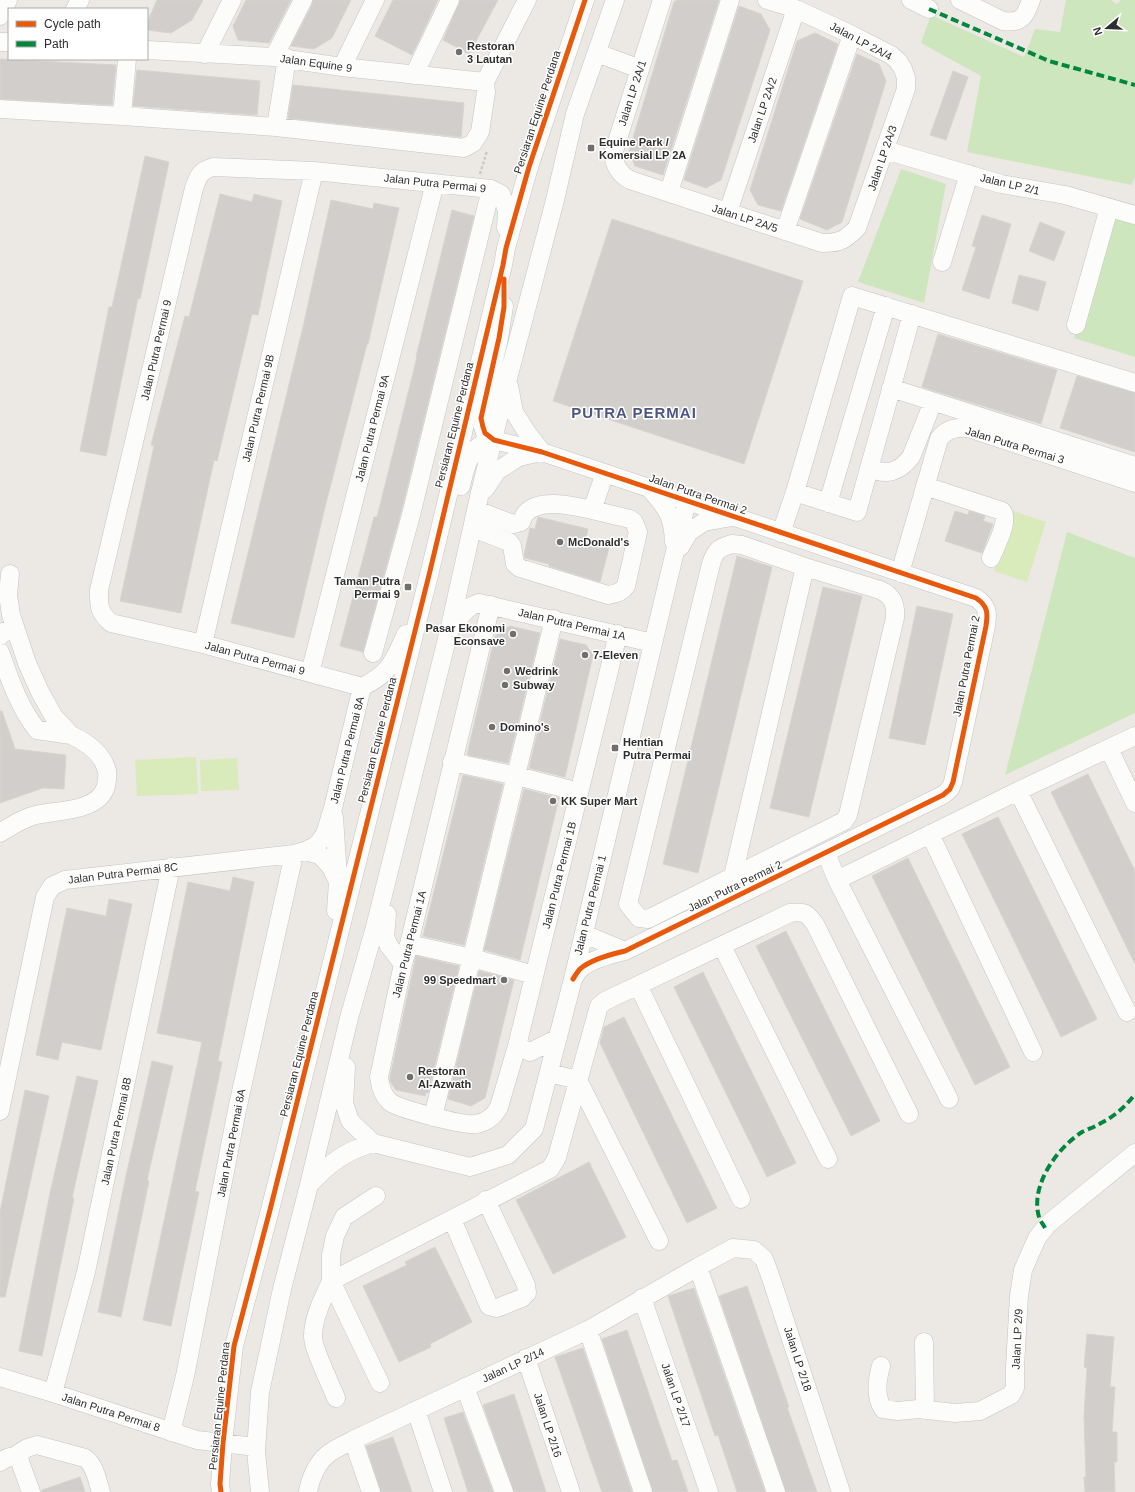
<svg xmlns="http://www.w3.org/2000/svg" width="1135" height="1492" font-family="Helvetica,sans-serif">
  <rect width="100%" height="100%" fill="#ece8e4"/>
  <path fill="#cee6be" d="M1066,0H1111L1117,4L1121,0H1135V176L1132,185L967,152L981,76L921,43L931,15L1024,57L1035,29L1060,32Z
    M901,169L946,184L924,303L858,282Z
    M1115,218L1135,225V357L1074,338Z
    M1067,532L1135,558V713L1005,775Z"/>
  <path fill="#d9eabb" d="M1013,511L1046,522L1027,582L994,571Z
    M196,757L198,794L137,796L135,760Z
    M237,758L239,790L201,791L200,760Z"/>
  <path fill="#d1cecb" stroke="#d7d4d0" d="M157,0H203L192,20L171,33L147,30V23Z
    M246,0H291L269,43L238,40L233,26Z
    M313,0H351L332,38L314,49L291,46L312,5Z
    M393,0H438L412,55L375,36Z
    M460,0H498L469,54L443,40Z
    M677,0H719L663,175L635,166L629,151L674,2Z
    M739,6L761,14L770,30L721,180L706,188L684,180Z
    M815,33L838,44L781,211L758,205L750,190L797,41Z
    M857,54L879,64L886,81L842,222L827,230L800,219Z
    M0,59L116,65L112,105L0,99Z
    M137,70L260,81L257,115L133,106Z
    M953,71L968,77L946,140L930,135Z
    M293,85L464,103L461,137L288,118Z
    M145,156L169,162L140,299L138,298L106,456L80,451L109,307H112Z
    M220,194L252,202L254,194L282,201L258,315L252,314L217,461L214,460L181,613L120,601L154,446L151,445L185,316L189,317Z
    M331,200L373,209L374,203L399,208L368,344H367L325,507L294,638L231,623L303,327Z
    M452,210L474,216L401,512L363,652L340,646L374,517H377L417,357H416Z
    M982,215L1011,224L989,299L962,290L976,247L972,246Z
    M612,219L803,281L744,464L553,401Z
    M1040,222L1065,232L1054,261L1029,251Z
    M1019,275L1046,282L1038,311L1012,303Z
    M938,334L1057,370L1041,424L922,387Z
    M1077,376L1135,393V452L1060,428Z
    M955,511L968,515L969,511L985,516L983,521L993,524L982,553L945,541Z
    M538,517L588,529L585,542L609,548L600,582L549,566V564L525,558L524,555L530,528L535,529Z
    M737,556L772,567L698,873L663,864Z
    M823,587L862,596L809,817L770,808Z
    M917,606L953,614L925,745L889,738Z
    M510,626L540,633L508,763L467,755L495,636Z
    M560,639L586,645L593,655L565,777L529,768Z
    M0,711H2L15,749L66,755L64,789L43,788L0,803Z
    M1088,774L1135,871V964L1051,792Z
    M463,775L503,784L464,945L423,936Z
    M524,789L559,798L520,960L484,950Z
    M998,817L1097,1019L1061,1037L962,834Z
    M908,858L1010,1067L975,1085L872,876Z
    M233,877L254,882L218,1061L222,1062L195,1191L199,1192L171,1326L143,1320L202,1042L157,1033L188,882L230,891Z
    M109,899L132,904L101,1050L62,1042L58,1060L36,1055L67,908L106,916Z
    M786,931L880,1121L851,1136L756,946Z
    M416,956L459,966L428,1093L426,1092L425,1096L396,1090L390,1081V1077Z
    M479,971L514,980L485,1098L471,1106L448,1099Z
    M703,972L796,1163L767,1177L674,987Z
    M624,1017L717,1208L687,1223L600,1043L604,1027Z
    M152,1061L173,1066L147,1180L149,1181L121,1317L98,1312L126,1176Z
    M77,1076L98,1081L72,1198H74L42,1356L19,1351L50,1193Z
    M25,1090L49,1096L5,1297H0V1212Z
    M589,1162L626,1237L553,1274L516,1200Z
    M435,1247L472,1322L430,1344L431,1347L399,1362L363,1286L407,1265L405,1262Z
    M747,1286L789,1407H787L817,1492H786L719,1296Z
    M694,1288L765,1492H737L718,1435L715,1436L668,1296Z
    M627,1330L672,1461L677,1460L688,1492H653L602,1339Z
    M1087,1334L1114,1337L1110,1387H1115L1112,1432H1117V1462H1114L1115,1492H1085L1084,1477H1086L1084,1416L1087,1368L1084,1367Z
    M583,1348L632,1492H602L555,1357Z
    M514,1394L546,1492H514L483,1405Z
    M463,1412L493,1492H468L444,1418Z
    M393,1437L412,1492H381L366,1446Z
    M80,1477L85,1492H42V1490Z"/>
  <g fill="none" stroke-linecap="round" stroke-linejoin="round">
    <defs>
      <path id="minor" d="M662,0L613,154C615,166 619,174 630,180L822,243C840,243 845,240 857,228L906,89V78L903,69L898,61L891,55L852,35L796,9L767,0
        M911,0L929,9
        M960,0L1003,21C1022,24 1026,15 1031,0
        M75,9L80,0
        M0,16L8,0
        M0,42H9
        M147,50L274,57L342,67L485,82
        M597,53L640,69
        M205,54L232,0
        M274,57L303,0
        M342,67L375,0
        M414,75L450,0
        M485,82L527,0
        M0,109L122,116L276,127L464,148L473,143L480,132L486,92L485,82
        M122,116L127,59
        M276,127L287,58
        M885,150L1001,184L1065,195L1135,215
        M669,192L730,0
        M728,212L796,9
        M785,231L852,35
        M942,262L969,174
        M504,306L499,338L481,418L483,427L485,433L494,440L542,452L976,598C988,606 988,613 986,626L953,782L950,789L943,795L625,951C612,954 590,960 580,969C577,972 575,976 573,979
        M1076,325L1109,208
        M509,386L514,412L528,434L542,452
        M891,388L1135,466
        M869,468C887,476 899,472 911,457L933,402
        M461,486C464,473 468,455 479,446C483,443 489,441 494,440
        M925,486L1002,511C1010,521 995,547 991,558
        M485,489L497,471L519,457L541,452
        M650,489C667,508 673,516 674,542
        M795,492L857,512L912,314
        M828,503L886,306
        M476,510L513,524L521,522C523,520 523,516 525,514C539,497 574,506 592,510
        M473,528L509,542L512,546L515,564L520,568L608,595C616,594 622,592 626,586L638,532L634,522L630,519L592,510L605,473
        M781,533L795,492L852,296L1135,383
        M732,544L742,545L805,567L880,590C893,596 896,604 895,618L848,815L844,821L648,919L639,918L628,904L711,564C715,551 718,548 732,544Z
        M680,547L689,532L704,522L732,517
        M900,573L939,439C946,429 957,427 968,428L1135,483
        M491,605L409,944L403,964L379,1077C380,1086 382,1095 390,1102C399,1109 464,1126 476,1124C487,1122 494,1117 499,1107L517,1046L618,634
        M452,628C460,618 466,606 479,603L653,643
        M0,636L3,632L15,628
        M203,644L314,171
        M0,652C10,680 19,707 37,730L71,735L54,717L40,692L27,663L11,615L8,595L10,574
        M373,653L411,515L491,189
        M310,673L435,183
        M362,687L203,644L111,623C98,611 99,606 99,590L194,188C199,175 200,171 213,167L314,171L491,189L501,194L507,210L506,228
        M362,687C391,673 393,661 406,634
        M1109,749L1135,803
        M452,762L517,776L579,792
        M1018,791L1127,1012
        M334,817L338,878
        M0,833C11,826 23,818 36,815C57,810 99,812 106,786C107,780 108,776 107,771C103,754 86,742 71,735
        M930,834L1033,1052
        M305,851L320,855L331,867L338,882L336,911
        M826,853L837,880L949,1099
        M733,876L805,567
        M837,880L1018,791L1135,736
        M387,914L385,937L389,946L403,964
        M584,934L625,951
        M409,944L472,958L534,975
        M722,946L828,1159
        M638,985L741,1199
        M517,1046L530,1052L558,1038
        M346,1067L344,1103L350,1121L373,1143L470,1167L508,1155L534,1129L573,979L687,501
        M549,1073L578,1080L659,1241
        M0,1111L45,897L52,886L65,880L294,854L305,851L317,845L325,834L333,808L362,687
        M433,1117L554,619
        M310,1184C329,1163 346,1151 373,1143
        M376,1196L344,1217L335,1236L331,1255V1281L380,1383
        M452,1219L489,1306L497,1308L522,1298L527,1293L526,1285L486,1200
        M698,1267L776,1492
        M642,1298L709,1492
        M588,1330L643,1492
        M924,1342L925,1410
        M526,1358L571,1492
        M881,1366C877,1380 875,1397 883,1409L898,1411L918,1409L955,1413L980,1411L1011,1395L1015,1388V1367L1019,1296L1023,1270L1037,1238L1048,1224L1135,1153
        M0,1377L53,1393L197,1440L256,1447
        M465,1387L504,1492
        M53,1393L86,1272L171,867
        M336,1398C331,1385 311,1345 313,1334C314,1315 324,1297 331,1281L550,1169L555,1161L557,1157L599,1006L605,1001L790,913C804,911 807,913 815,924L909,1114
        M416,1410L443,1492
        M171,1432L185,1376L237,1110L294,854
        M353,1440L371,1492
        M13,1457L27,1448L37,1445L85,1458C95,1465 97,1480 101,1492
        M0,1462C6,1458 12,1454 19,1459L31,1492
        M221,1492L220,1484L223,1443L234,1346L270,1210L430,571L503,265L506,248L529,167L585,0
        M260,1492L256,1451L260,1392L282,1289L309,1185L349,1018L375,927L449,631L479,497L507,382L554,204L575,114L615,0
        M308,1492C310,1479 317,1463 327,1455C334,1449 344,1445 353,1440L588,1330L698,1267L733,1248L754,1250L764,1259L771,1278L841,1492"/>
    </defs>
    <use href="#minor" stroke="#c5c4c5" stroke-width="19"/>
    <path stroke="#c9c9c8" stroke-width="2.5" stroke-dasharray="3 2" stroke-linecap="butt" d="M480,174L487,151"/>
    <use href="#minor" stroke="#fcfcfb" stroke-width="18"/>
    <path stroke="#00873e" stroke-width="4" stroke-dasharray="8 4" stroke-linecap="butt" d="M929,9L1049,61L1135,85
      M1045,1228C1043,1224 1040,1221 1039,1217C1030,1186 1056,1149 1082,1132C1088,1129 1095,1127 1101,1123C1115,1116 1126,1106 1135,1094"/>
    <defs>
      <path id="cycleway" d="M504,279V307L499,338L481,418L483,427L485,433L494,440L542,452L976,598C988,606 988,613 986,626L953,782L950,789L943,795L625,951C612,954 590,960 580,969C577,972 575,976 573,979
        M221,1492L220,1484L223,1443L234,1346L270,1210L430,571L503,265L506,248L529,167L585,0"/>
    </defs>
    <use href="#cycleway" stroke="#fff" stroke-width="8"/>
    <use href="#cycleway" stroke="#e8590c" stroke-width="5"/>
  </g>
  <g fill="#706f6e" stroke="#fff" stroke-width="1.5">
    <circle cx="459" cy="52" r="4"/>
    <rect x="587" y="144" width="8" height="8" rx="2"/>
    <circle cx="560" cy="542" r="4"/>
    <rect x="404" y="583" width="8" height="8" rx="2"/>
    <circle cx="513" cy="634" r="4"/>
    <circle cx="585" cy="655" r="4"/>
    <circle cx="507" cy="671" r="4"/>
    <circle cx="505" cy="685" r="4"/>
    <circle cx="492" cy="727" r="4"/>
    <rect x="611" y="744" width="8" height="8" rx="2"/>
    <circle cx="553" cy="801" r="4"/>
    <circle cx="504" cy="980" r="4"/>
    <circle cx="410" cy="1077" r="4"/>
  </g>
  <g text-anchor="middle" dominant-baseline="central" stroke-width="3" stroke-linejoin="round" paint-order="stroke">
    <g font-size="11" fill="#2e2e2e" stroke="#fff">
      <text transform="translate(861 41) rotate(28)">Jalan LP 2A/4</text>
      <text transform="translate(316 63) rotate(8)">Jalan Equine 9</text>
      <text transform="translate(632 93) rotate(-72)">Jalan LP 2A/1</text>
      <text transform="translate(762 110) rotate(-71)">Jalan LP 2A/2</text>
      <text transform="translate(537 112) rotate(-72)">Persiaran Equine Perdana</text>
      <text transform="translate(882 158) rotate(-71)">Jalan LP 2A/3</text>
      <text transform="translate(435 183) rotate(6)">Jalan Putra Permai 9</text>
      <text transform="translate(1010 184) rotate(13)">Jalan LP 2/1</text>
      <text transform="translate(745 218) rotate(18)">Jalan LP 2A/5</text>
      <text transform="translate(156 350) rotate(-77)">Jalan Putra Permai 9</text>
      <text transform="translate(258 408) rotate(-77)">Jalan Putra Permai 9B</text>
      <text transform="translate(454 425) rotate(-76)">Persiaran Equine Perdana</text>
      <text transform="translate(372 428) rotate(-76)">Jalan Putra Permai 9A</text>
      <text transform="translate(1015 445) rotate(17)">Jalan Putra Permai 3</text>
      <text transform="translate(698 494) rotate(19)">Jalan Putra Permai 2</text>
      <text transform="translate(572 624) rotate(13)">Jalan Putra Permai 1A</text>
      <text transform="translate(255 658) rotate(15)">Jalan Putra Permai 9</text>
      <text transform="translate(966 666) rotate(-79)">Jalan Putra Permai 2</text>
      <text transform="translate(377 740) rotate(-76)">Persiaran Equine Perdana</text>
      <text transform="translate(347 750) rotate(-76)">Jalan Putra Permai 8A</text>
      <text transform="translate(123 873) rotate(-7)">Jalan Putra Permai 8C</text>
      <text transform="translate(559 875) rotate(-76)">Jalan Putra Permai 1B</text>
      <text transform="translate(735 886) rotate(-26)">Jalan Putra Permai 2</text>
      <text transform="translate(590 905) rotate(-76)">Jalan Putra Permai 1</text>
      <text transform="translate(409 944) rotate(-76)">Jalan Putra Permai 1A</text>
      <text transform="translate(299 1054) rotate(-76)">Persiaran Equine Perdana</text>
      <text transform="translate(116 1131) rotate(-78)">Jalan Putra Permai 8B</text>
      <text transform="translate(231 1143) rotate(-79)">Jalan Putra Permai 8A</text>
      <text transform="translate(1017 1339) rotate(-87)">Jalan LP 2/9</text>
      <text transform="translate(798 1359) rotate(72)">Jalan LP 2/18</text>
      <text transform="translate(513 1365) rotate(-25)">Jalan LP 2/14</text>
      <text transform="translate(676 1395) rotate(71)">Jalan LP 2/17</text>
      <text transform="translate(219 1406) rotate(-84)">Persiaran Equine Perdana</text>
      <text transform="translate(111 1412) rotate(18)">Jalan Putra Permai 8</text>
      <text transform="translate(548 1425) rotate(72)">Jalan LP 2/16</text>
    </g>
    <g font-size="11" font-weight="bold" fill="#2e2e2e" stroke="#fff" text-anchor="start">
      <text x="467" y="46">Restoran<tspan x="467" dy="13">3 Lautan</tspan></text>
      <text x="599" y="142">Equine Park /<tspan x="599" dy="13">Komersial LP 2A</tspan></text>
      <text x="568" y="542">McDonald's</text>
      <text x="400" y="581" text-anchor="end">Taman Putra<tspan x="400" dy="13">Permai 9</tspan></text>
      <text x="505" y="628" text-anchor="end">Pasar Ekonomi<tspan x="505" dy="13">Econsave</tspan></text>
      <text x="593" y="655">7-Eleven</text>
      <text x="515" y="671">Wedrink</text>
      <text x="513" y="685">Subway</text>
      <text x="500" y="727">Domino's</text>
      <text x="623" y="742">Hentian<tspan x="623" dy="13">Putra Permai</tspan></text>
      <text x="561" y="801">KK Super Mart</text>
      <text x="496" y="980" text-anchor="end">99 Speedmart</text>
      <text x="418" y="1071">Restoran<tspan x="418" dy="13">Al-Azwath</tspan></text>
    </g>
    <g font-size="15" font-weight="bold" letter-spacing="1" fill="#4d5680" stroke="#fff">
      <text x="634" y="412">PUTRA PERMAI</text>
    </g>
  </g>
  <rect x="8" y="8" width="140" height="52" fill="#ffffff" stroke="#ababab"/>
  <rect x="16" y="21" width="20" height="6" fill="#e8590c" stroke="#ababab"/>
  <text x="44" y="28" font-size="12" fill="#2e2e2e">Cycle path</text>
  <rect x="16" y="41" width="20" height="6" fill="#00873e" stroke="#ababab"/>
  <text x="44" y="48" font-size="12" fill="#2e2e2e">Path</text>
  <g transform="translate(1107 28) rotate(251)" stroke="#ffffff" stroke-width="3" paint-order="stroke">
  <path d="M0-3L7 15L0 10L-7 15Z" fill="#2e2e2e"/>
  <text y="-6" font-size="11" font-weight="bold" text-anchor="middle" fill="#2e2e2e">N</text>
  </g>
</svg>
